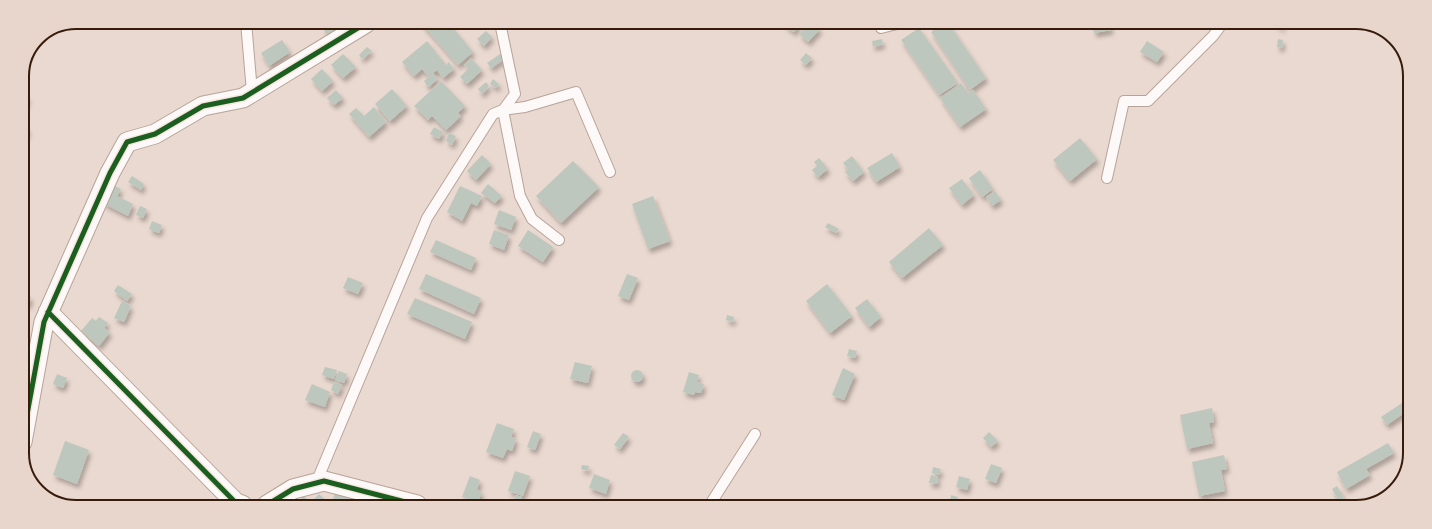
<svg xmlns="http://www.w3.org/2000/svg" width="1432" height="529" font-family="Jost,sans-serif">
  <defs>
    <filter id="shadow"><feDropShadow dx="2.5" dy="4.5" stdDeviation="2" flood-color="#0004"/></filter>
  </defs>
  <rect width="100%" height="100%" fill="#ead9d0"/>
  <path fill="#bdc7bd" filter="url(#shadow)" d="M324,23H340L341,32L325,33Z
    M421,23H449L473,52L458,65Z
    M783,24H800L794,32Z
    M809,24H814L820,29L808,42L799,34Z
    M943,24H949L986,78L970,90L931,32Z
    M1093,24H1110L1111,30L1094,33Z
    M1274,25H1284L1282,28Z
    M919,28L958,83L939,95L901,40Z
    M486,31L492,37L484,46L477,39Z
    M882,39L883,44L873,47L872,41Z
    M1278,39L1283,40L1282,48L1277,47Z
    M282,40L290,52L269,66L261,53Z
    M427,41L446,65L449,62L454,69L443,78L437,70L433,73L438,79L428,87L424,81L429,77L422,69L414,76L402,62Z
    M1147,41L1164,52L1157,62L1140,52Z
    M367,47L372,51L362,59L359,55Z
    M806,53L812,58L806,65L800,60Z
    M343,54L356,67L343,78L331,65Z
    M500,54L504,59L491,68L487,63Z
    M471,58L482,70L467,84L460,77L468,69L464,65Z
    M322,69L333,81L322,91L311,79Z
    M493,79L499,84L496,88L490,84Z
    M441,81L465,106L458,113L461,116L446,130L432,116L428,120L414,106Z
    M486,82L489,86L482,94L478,89Z
    M961,83L968,93L973,90L986,109L960,127L940,98Z
    M392,89L407,106L390,121L375,104Z
    M336,90L343,98L334,105L327,98Z
    M22,95L28,96L25,107H22Z
    M374,107L386,122L369,137L349,114L356,108L364,116Z
    M22,126L28,128L26,136L22,135Z
    M434,127L443,132L439,139L430,134Z
    M449,133L456,136L452,145L446,141Z
    M1080,138L1097,159L1070,181L1053,160Z
    M892,153L900,167L876,182L867,168Z
    M482,155L491,164L476,180L467,171Z
    M852,156L864,172L853,181L845,172L848,169L843,163Z
    M819,158L828,169L818,177L812,170L817,166L814,162Z
    M573,161L599,187L561,223L536,196Z
    M980,170L993,189L982,197L969,178Z
    M132,176L144,184L141,190L128,182Z
    M962,179L974,195L962,205L949,188Z
    M488,184L502,196L495,203L481,193Z
    M113,185L121,189L117,196L133,204L128,216L103,203Z
    M460,186L482,196L477,206L471,203L462,221L447,212Z
    M995,191L1001,200L992,206L986,197Z
    M653,196L670,241L648,249L632,204Z
    M140,206L147,209L143,218L136,215Z
    M499,210L516,217L511,230L494,224Z
    M152,221L162,225L159,233L149,229Z
    M828,223L839,229L836,233L825,227Z
    M929,228L943,245L902,278L889,262Z
    M494,230L509,235L504,250L489,244Z
    M528,230L553,247L543,262L518,246Z
    M436,240L476,258L471,270L430,252Z
    M426,274L481,298L474,314L419,289Z
    M627,274L638,278L629,300L618,296Z
    M348,277L363,283L358,294L343,288Z
    M827,284L852,316L830,333L806,301Z
    M118,285L132,294L127,301L114,291Z
    M23,294L31,297L28,305L22,303Z
    M415,298L472,322L465,339L407,314Z
    M867,299L881,317L869,327L855,308Z
    M122,301L131,306L124,322L114,318Z
    M727,315L734,317L733,322L726,320Z
    M99,317L108,323L104,328L110,332L99,346L81,331L92,318L96,321Z
    M849,349L857,351L855,358L847,356Z
    M575,362L592,366L588,383L570,379Z
    M325,367L337,370L334,379L322,375Z
    M843,368L855,374L844,400L832,395Z
    M631 376a6 6 0 1 1 12 0a6 6 0 1 1-12 0Z
    M339,371L347,374L344,383L335,380Z
    M689,372L699,375L697,382L704,384L701,393L695,392L694,395L683,392Z
    M57,374L67,378L63,388L53,384Z
    M334,382L342,385L338,394L331,390Z
    M312,384L330,392L325,407L305,400Z
    M1402,403L1407,411L1387,425L1381,417Z
    M1212,408L1214,422L1209,423L1213,443L1187,449L1180,415Z
    M497,423L514,429L511,437L516,439L512,451L507,449L503,458L486,452Z
    M533,431L541,434L535,450L527,447Z
    M989,432L998,441L991,447L983,438Z
    M623,433L629,437L620,449L614,445Z
    M65,441L89,450L77,484L53,475Z
    M1388,443L1394,453L1366,469L1370,475L1346,489L1337,472Z
    M1224,455L1227,469L1221,470L1225,491L1199,496L1192,462Z
    M991,464L1002,468L996,483L985,479Z
    M582,465L589,466L588,471L581,469Z
    M933,467L941,469L939,475L932,473Z
    M515,471L530,476L523,496L508,491Z
    M594,474L610,480L606,494L589,488Z
    M931,475L938,477L937,484L929,483Z
    M470,476L480,480L477,490L482,492L478,502L462,497Z
    M959,476L970,479L967,490L956,487Z
    M1337,486L1344,498L1339,501L1332,489Z
    M336,491L349,495L347,503L333,499Z
    M319,494L331,505H296L303,496L311,502Z
    M368,495L378,504L377,505H359Z
    M516,495L522,497L519,505H512Z
    M951,495L958,497L956,506H949Z
    M584,501L597,505H583Z"/>
  <g fill="none" stroke-linecap="round" stroke-linejoin="round">
    <defs>
      <path id="service" d="M246,22L252,92
        M500,23L515,94L503,110L520,196L532,219L559,240
        M881,28L897,24
        M1107,178L1124,101H1148L1213,36L1222,24
        M316,483L427,218L493,114L503,110L525,107L576,92L610,172
        M709,506L755,434"/>
      <path id="minor" d="M48,312L236,503L242,505
        M22,442L44,322L110,173L127,142L155,134L203,106L243,98L366,23
        M267,505L293,489L324,481L417,505"/>
    </defs>
    <use href="#service" stroke="#b8a398" stroke-width="12"/>
    <use href="#minor" stroke="#b8a398" stroke-width="21"/>
    <use href="#service" stroke="#fcf9f8" stroke-width="10"/>
    <use href="#minor" stroke="#fcf9f8" stroke-width="19"/>
    <defs>
      <path id="cycleway" d="M48,312L236,503L242,505
        M22,442L44,322L110,173L127,142L155,134L203,106L243,98L366,23
        M267,505L293,489L324,481L417,505"/>
    </defs>
    <use href="#cycleway" stroke="#f7e6de" stroke-width="8"/>
    <use href="#cycleway" stroke="#1b5e20" stroke-width="5"/>
  </g>
  <path d="M0 0H1432V529H0ZM76 29H1356A47 47 0 0 1 1403 76V453A47 47 0 0 1 1356 500H76A47 47 0 0 1 29 453V76A47 47 0 0 1 76 29Z" fill="#e8d6cd" fill-rule="evenodd"/>
  <path fill="none" stroke="#371b0b" stroke-width="2" d="M76 29H1356A47 47 0 0 1 1403 76V453A47 47 0 0 1 1356 500H76A47 47 0 0 1 29 453V76A47 47 0 0 1 76 29Z"/>
</svg>
